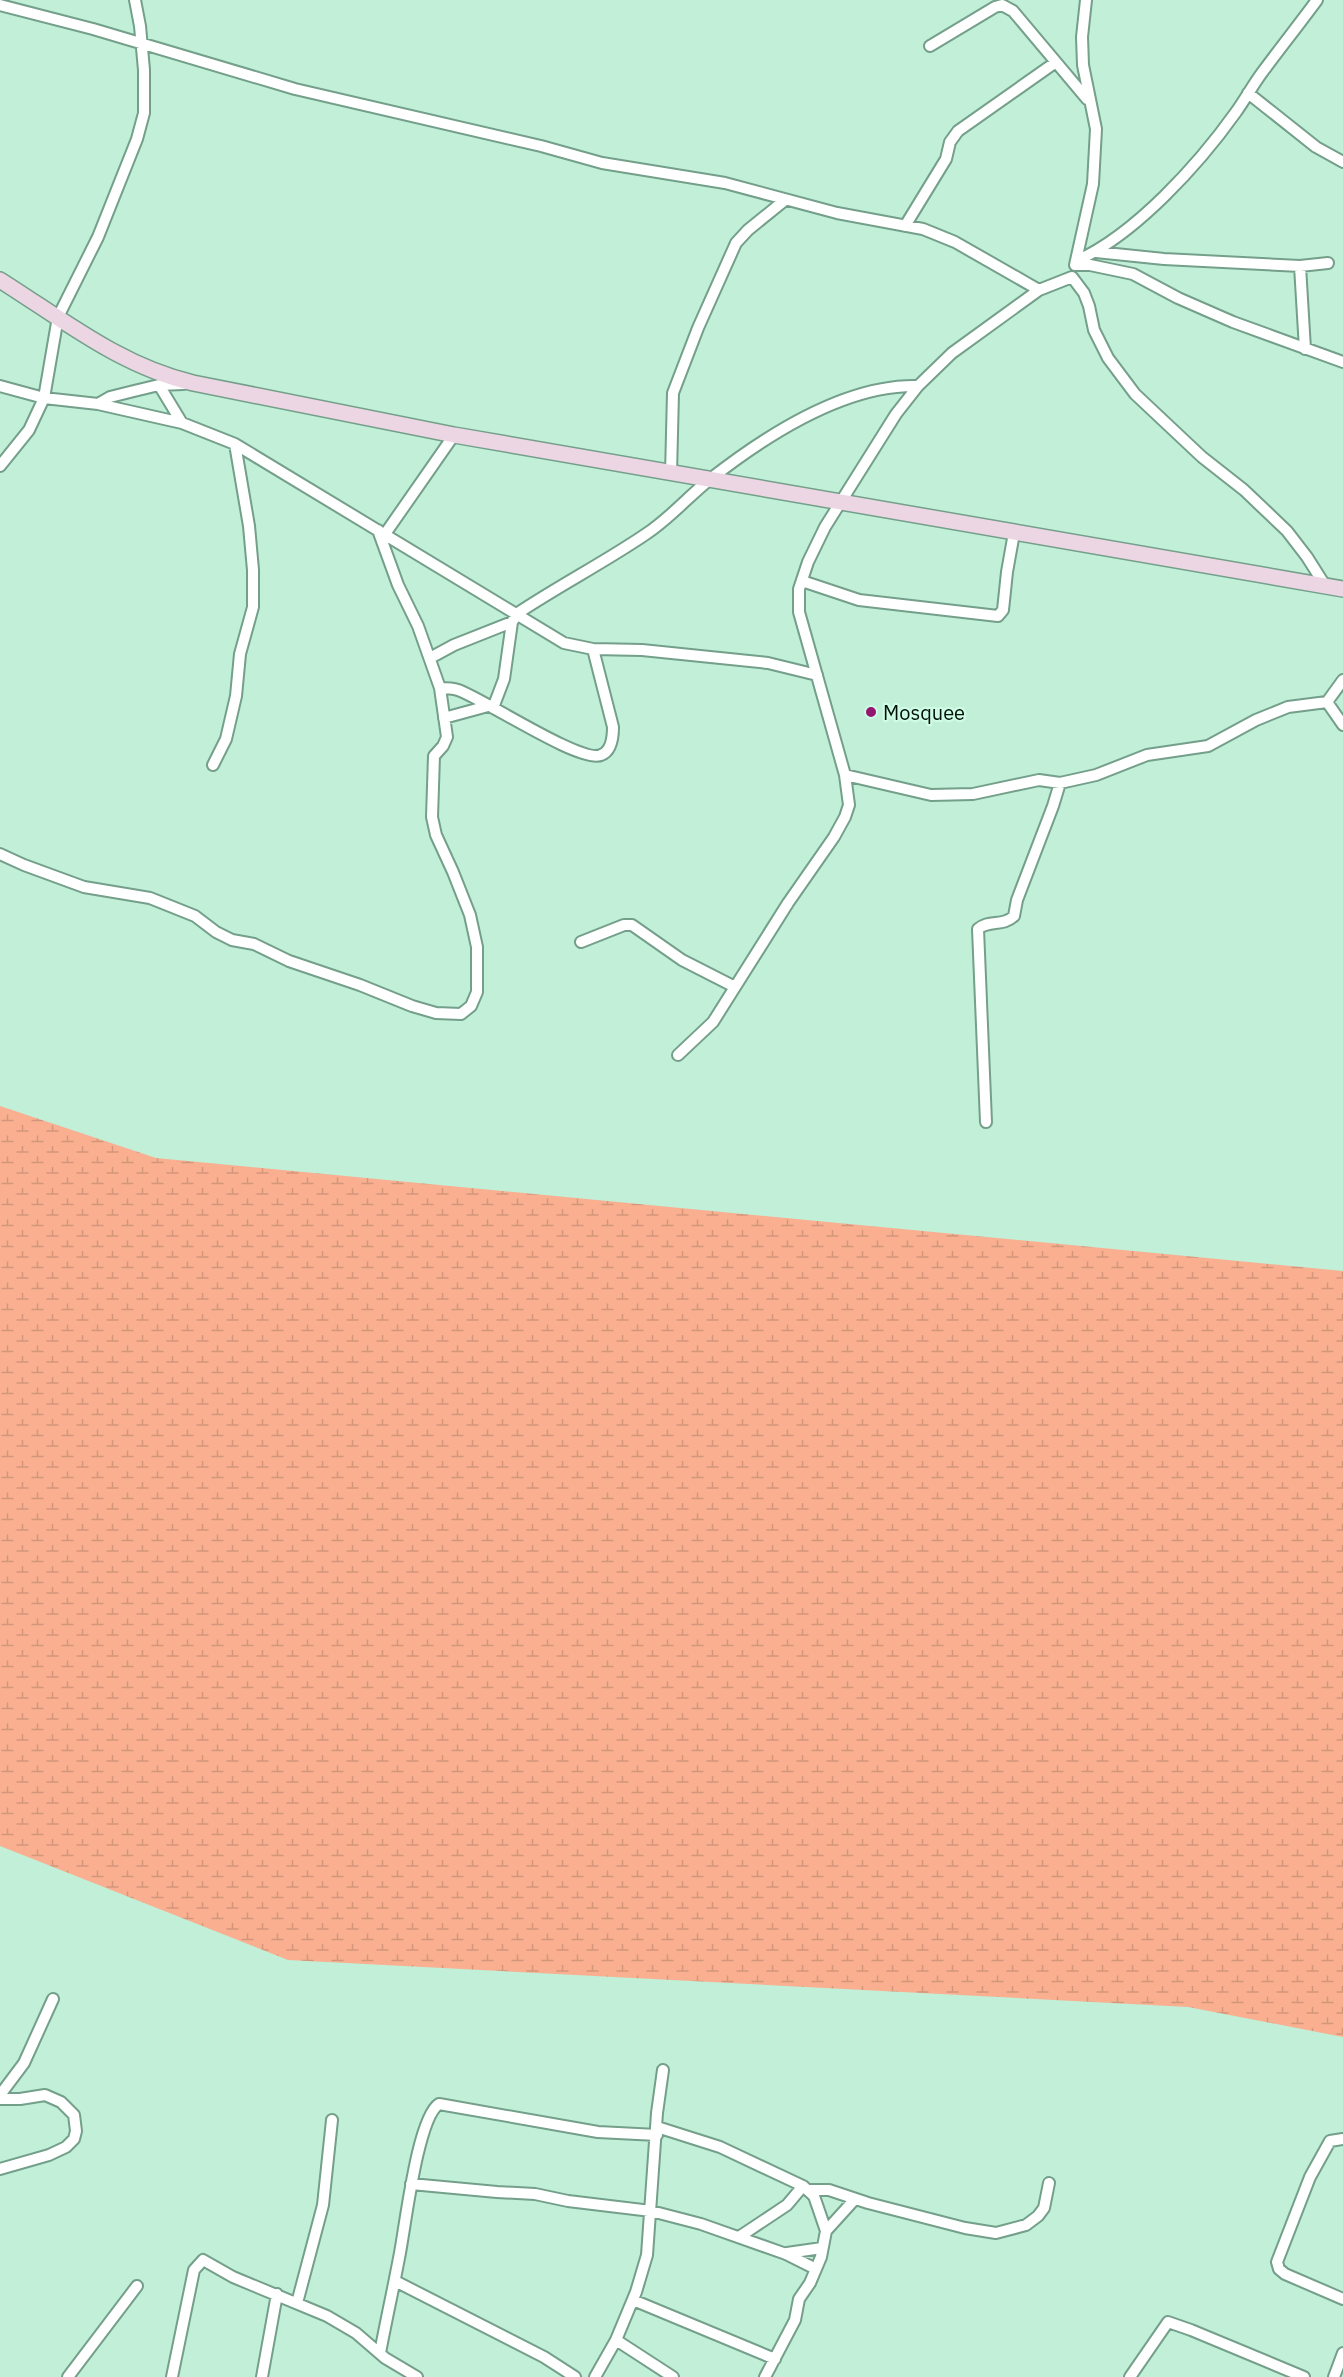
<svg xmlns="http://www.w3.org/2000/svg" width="1343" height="2377" font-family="'IBM Plex Sans',sans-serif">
  <defs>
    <pattern id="wetland-marsh" width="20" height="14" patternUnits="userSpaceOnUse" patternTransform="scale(1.5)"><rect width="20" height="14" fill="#f9af90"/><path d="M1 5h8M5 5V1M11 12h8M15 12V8" fill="none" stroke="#d4967b"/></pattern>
  </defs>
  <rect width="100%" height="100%" fill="#c1efd8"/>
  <path fill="url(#wetland-marsh)" d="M0,1106L156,1158L1343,1271V2037L1188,2007L288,1960L0,1846Z"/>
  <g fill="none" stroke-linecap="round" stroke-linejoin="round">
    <defs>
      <path id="street" d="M0,5L93,29L295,89L541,146L602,163L725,183L837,213L923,229L955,242L1039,290
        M930,46L995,7L1002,5L1013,11L1087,99
        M1248,93L1316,147L1343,162
        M905,226L946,159L950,142L958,131L1056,62
        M1096,252L1164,259L1300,266L1328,263
        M1076,261C1135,235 1199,164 1236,112C1246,98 1254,83 1264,70C1282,46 1300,23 1317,0
        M1075,265H1090L1133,274L1178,298L1233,322L1343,362
        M1075,265L1093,184L1096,129L1083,65L1082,37L1086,0
        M1300,266L1305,349
        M159,385L182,423
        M0,386L44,398L98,404L110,397L134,391L159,385L183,384
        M98,404L182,423L235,444L564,643L593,649L642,650L768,663L817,675
        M0,466L29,430L44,398L58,317L98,237L137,139L144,113V70L140,26L135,0
        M671,474L673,393L698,328L736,243L748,230L785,200
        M385,534L454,435
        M802,581L859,600L998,616L1003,610L1007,572L1014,533
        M430,658L454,645L512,622
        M440,688C446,688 452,688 458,690C484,699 581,764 601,755C612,751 613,737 613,727L593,649
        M1327,702L1343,725
        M493,708L504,679L512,622L518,613C560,585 605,562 646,534C669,519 688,497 709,480C765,436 844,384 918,386
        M444,718L488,706
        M213,765L226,739L236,696L240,654L253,607V570L249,526L235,444
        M845,775L931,795L973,794L1039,780L1060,783L1096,775L1147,755L1208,746L1256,720L1288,707L1327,702L1343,680
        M0,854L24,865L84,887L150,898L195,916L216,932L232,940L254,944L289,961L360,985L412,1006L436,1013L461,1014L471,1006L477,992V947L470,915L453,872L436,835L432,817L434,756L443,746L447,737L440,688L418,626L398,585L378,530
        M581,942L624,925H632L682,960L735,987
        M678,1055L713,1022L788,903L834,837L845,817L849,805L845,775L799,612V589L808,562L825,527L896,414L918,386L952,353L1039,290L1072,277L1084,293L1089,306L1094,330L1108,358L1135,394L1202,457L1244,490L1287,531L1307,557L1326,587
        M986,1122L978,929C989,919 1003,927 1014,916L1017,900L1053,806L1060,783
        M0,2095L24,2063L53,1999
        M0,2099H20L45,2095L61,2102L74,2115L76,2131L74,2139L66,2147L49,2155L0,2169
        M657,2127L720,2147L803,2186L814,2196L826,2231L821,2257L810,2283L799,2299L795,2320L765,2377
        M1343,2139L1330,2141L1310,2177L1277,2262L1279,2269L1285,2274L1343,2299
        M411,2184L497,2192L535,2194L568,2201L651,2211L701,2224L786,2254L816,2269
        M810,2190H829L868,2203L965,2228L996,2233L1026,2225L1038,2216L1044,2208L1049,2183
        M826,2231L855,2199
        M739,2237L787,2205L803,2186
        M787,2253L822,2248
        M395,2281L544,2357L575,2377
        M633,2300L775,2359
        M297,2303L323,2205L332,2120
        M616,2340L673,2377
        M380,2353C386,2321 393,2290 399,2258C405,2230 417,2118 439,2104L598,2132L657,2135
        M68,2377L137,2286
        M172,2377L194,2270L203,2260L233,2277L327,2316L356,2333L385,2358L417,2377
        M262,2377L277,2294
        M595,2377L616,2340L636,2292L647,2255L657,2113L663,2070
        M1130,2377L1168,2322L1191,2330L1304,2377
        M1334,2377L1343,2353"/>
      <path id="secondary" d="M0,280C62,319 120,366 193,383L454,435L1343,589"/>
    </defs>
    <use href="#street" stroke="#749f8a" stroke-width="14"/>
    <use href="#secondary" stroke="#749f8a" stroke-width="18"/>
    <use href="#street" stroke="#fff" stroke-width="10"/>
    <use href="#secondary" stroke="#edd6e4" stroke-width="15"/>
  </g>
  <circle fill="#951670" stroke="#cefce5" stroke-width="2" cx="871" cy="712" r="6"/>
  <g text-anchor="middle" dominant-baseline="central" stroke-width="4.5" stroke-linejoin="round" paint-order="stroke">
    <g font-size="20" fill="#02110a" stroke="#cefce5" text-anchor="start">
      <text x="883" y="712">Mosquee</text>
    </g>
  </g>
</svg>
